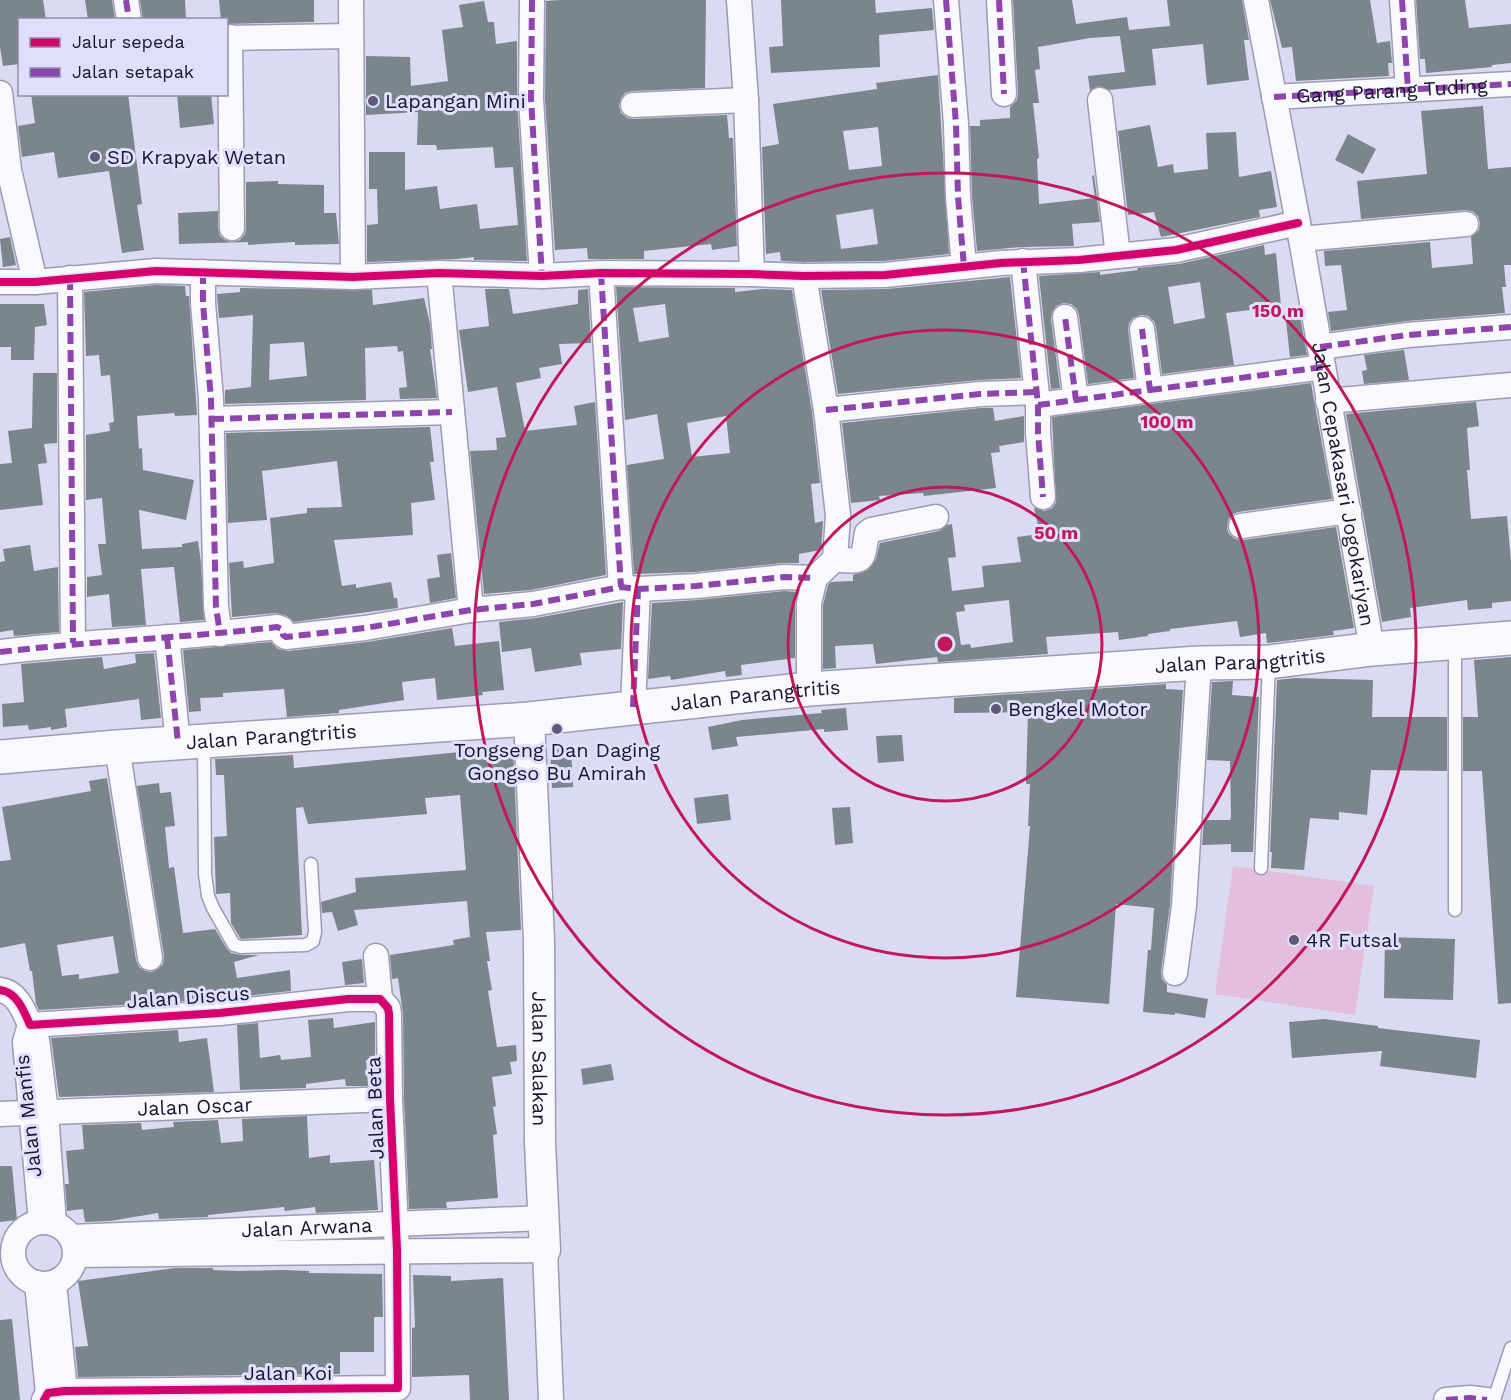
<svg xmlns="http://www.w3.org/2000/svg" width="1511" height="1400" font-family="'Work Sans',sans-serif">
  <rect width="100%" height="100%" fill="#dadaf2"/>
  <path fill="#e4bedd" d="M1233,866L1374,886L1355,1015L1215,994Z"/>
  <path fill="#7b858c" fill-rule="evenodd" d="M0,0H43L46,20H20V64L3,66L0,47Z
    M85,0H112L115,20H88Z
    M140,0H185L186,20H143Z
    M219,0H314V22L226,24V20H221Z
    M559,0H706L705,88L632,91L625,93L621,98L619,106L621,113L627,118L633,119L727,115L729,138H733L737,246L712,250L711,244L644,251V259H588L587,248L555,250L545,99L546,1Z
    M781,0H875L876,13L932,8L934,30L879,35L880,67L771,73L769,47L783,46Z
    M1013,0H1072L1076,24L1127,17L1129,30L1170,26L1167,0H1242L1249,40H1244L1249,80L1207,85L1203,44L1152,49L1156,85L1109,90L1099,86L1090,91L1088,76L1125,72L1120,36L1090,38L1038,47L1040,69L1035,70L1039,103H1033L1039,158L1037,159L1039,204L1095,198L1092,176L1094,175L1100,222L1072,224L1074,246L1022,247L977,251L972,196L970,126H980V120L1010,118V107L1017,100L1018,93Z
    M1270,0H1370L1377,43L1390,41L1392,63H1388L1389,76L1296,81L1292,47L1282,48Z
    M1416,0H1465L1469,28L1511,24V63L1492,65V67L1426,73L1425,59H1420Z
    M484,1L488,22H494L496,44L517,41V100L527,261L474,260V257L457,259L367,262V225L378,224L377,189H369V152H405V190L437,186L440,209L477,204L480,229L518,225L513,167L495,168L493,147L437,150L436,145H417L418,112L366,115V56L410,57L411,86L448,81L442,30L463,27L459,5Z
    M938,75L949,254L884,261L804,262L781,261L780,252L766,254L762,147L779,144L773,104L877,89L876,83ZM878,127L882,166L849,170L843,131ZM873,209L878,244L841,249L836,215Z
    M31,94H128L142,204L137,205L144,250L122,253L109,171L58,178L54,152L22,157L18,126L35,123Z
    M177,94H211L214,124L180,128Z
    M1483,106L1488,169L1511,167V265H1504L1506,287H1502L1505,313L1407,321L1331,331L1328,312L1347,310L1341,265L1325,266L1324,251L1430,242L1432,268L1473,264L1471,237L1479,230L1480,223L1478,216L1472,211L1465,210L1361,219L1357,181L1427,174L1421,111Z
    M1150,125L1158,167L1173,164L1174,173L1208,169L1206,133L1236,132L1239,177L1271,171L1277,207L1259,210L1260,217L1161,237L1154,212L1128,215L1118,131Z
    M1348,134L1376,149L1363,174L1335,160Z
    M278,181V184L324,185V213H336L339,244L295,245V242L248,245V242L179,244L178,213L218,211V228L220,236L225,240L232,242L240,240L245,234L246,228V182Z
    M10,237L16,265L3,267L0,239Z
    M1264,245L1265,255L1276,253L1281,306L1226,313L1234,365L1162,374L1156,327L1154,321L1148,316L1141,315L1133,318L1129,323L1128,330L1134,378L1088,384L1079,315L1077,309L1071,304L1063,303L1056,306L1052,312L1051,319L1060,388L1051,389L1039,276L1100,272V275L1138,270L1137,268L1179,264ZM1200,282L1205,318L1174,324L1168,287Z
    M1010,277L1021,378L979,380L838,394L821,290L886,289Z
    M156,285L185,286L186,296H189L197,415L175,416L174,413L137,416L139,449L142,448L143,470L194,480L186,520L139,510L142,549L182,547V544L198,541L201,563L204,620L180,622L174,567L141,569L146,625L112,627L109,594L87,597V577L102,575L98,544H106L102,498L86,500V435L110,431L109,423L114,422L110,375L101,376L99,355L86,356L84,292Z
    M616,287L735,288V292L763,289L792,290L812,412L820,483L811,484L815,523L823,521L821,550L799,554V563H783L695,572L634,574L627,465L664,459L657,414L625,420ZM665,304L669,337L639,342L633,308ZM726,416L730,453L692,457L687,423Z
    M240,288L372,290L373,305L424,298L430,324L432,349H430L437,398L400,399L399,388L407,387L403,351L398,352L397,346L365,348L366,400L225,404V390L251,387L253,315L219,318L217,294L240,292ZM304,342L307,376L269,380L270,344Z
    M485,289H509L513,314L578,304V290L588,289L591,343L559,344L562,364L539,368L541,378L516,383L525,431L577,425L574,406L595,402L606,575L531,590L484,594L470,451L497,450L496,438L506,437L497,387L468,392L459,330L489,326Z
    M0,304H44L47,325L35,327L34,360H11V347H0Z
    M1299,311L1307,355L1290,357L1285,312Z
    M1404,350L1409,380L1364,384L1362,371L1367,370L1364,355Z
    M33,373H57V443L44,444L47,463L38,464L43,505L0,510V464L12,463L8,431L32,428Z
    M1311,383L1332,499L1238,512L1233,514L1228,520L1227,529L1229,534L1235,539L1243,540L1336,527L1354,628L1333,631L1334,635L1267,643L1266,633L1240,637L1237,621L1170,629V631L1148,634V636L1119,640L1118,632L1046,637L1048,654L938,662L937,657L876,664L873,644L835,646L836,668L823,669V605L828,585L831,582L853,581V575L868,570L876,559L880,543L939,531L947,525L952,524L956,557L948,558L952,591L984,587L982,566L1021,562L1017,537L1040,534L1034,508L1045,511L1052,508L1056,503L1052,417ZM1009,600L1013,642L971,648L970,644L961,645L956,612L965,611L964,605Z
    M1476,402L1479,426L1467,428L1470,470H1467L1471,519L1507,516L1511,561V601L1492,603V608L1468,610L1467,600L1410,608L1411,617L1382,622L1346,414Z
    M981,408H993L995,421L1024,416V442L999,446L1000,452L991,453L996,488L924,496L923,493L879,496L880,500L851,503L842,423Z
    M430,427L434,462H430L435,500L411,503L413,535L334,540L342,586L356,584V588L391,582L394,598H397L398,608L294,622L287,616L276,613L232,617L229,563L243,561L244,568L274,563L270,518L307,513V508L342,507L337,461L262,471L267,520L228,523L226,433Z
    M30,545L34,571L58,567L59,632L14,636L13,630L0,632V562L5,561L3,549Z
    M451,553L456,598L430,603L427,579L440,577L437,555Z
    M784,591L797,592L795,603V658L741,665L742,675L726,677L725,671L671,680L670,676L648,679L652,603L697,600Z
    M623,602L621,649L580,653L582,665L535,672L531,648L502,652L499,622L536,618Z
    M452,628L455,646L499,641L504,690L482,692L483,695L437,700L435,678L402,682L404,700L339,710V713L287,717L284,689L223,693V697L200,698L201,711L189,712L183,650L271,642L278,649L288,651L367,642Z
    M154,653L161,718L141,720L139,699L65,709L67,727L51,730V727L29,730L28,725L3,727L2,704L24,702L21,664L102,657L104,669L136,663L135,654Z
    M1511,657V1003L1498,1004L1482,771H1463V717H1478L1474,660Z
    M1295,678L1373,680L1372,717H1447V771L1371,770L1367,815L1339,812V820L1310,818L1304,870L1271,868L1272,852H1270L1277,680Z
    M1233,681L1232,695L1259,697L1253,852H1231V844L1202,845L1204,820H1230L1231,817L1230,761L1207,760L1212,682Z
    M1166,684V689L1183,690L1170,905L1161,972L1162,979L1167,985V992L1208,999L1205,1018L1175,1013V1015L1143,1012L1148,950H1151L1154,908L1116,904L1109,1004L1016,997L1030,826H1028L1030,784H1026L1028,712L954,713V698Z
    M846,708L848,730L824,732V729L736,737L738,746L712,750L708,727L742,720L822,713L821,710Z
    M902,735L904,761L878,763L876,736Z
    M513,747L521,930L486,932L490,961H487L492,990L488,991L497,1047L516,1045L517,1061L510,1062L512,1074L492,1077L496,1106L493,1107L497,1134L493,1135L498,1198L446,1202L447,1208L409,1209L404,1099L403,1014L398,978L392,979L390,955L454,945L453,940L470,937L467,901L354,910L358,925L338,931L332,912L322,913L321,902L356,892L355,878L466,870L460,795L425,798L427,814L308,824L303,807L296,808L302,935L242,939L240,938L231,923L230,893L216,894L214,837L227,836L224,775H216L215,759L293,755L294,768Z
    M571,748L573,787L552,788L550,749Z
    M107,778L136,960L139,967L145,971L152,972L158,969L163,964L164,956L137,786L159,783L160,793L171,792L175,826L165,827L169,868L174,867L183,933L215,929L227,949L231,953L241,955H259L234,962L237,978L290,970L291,991L219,999L39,1010L36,1004L32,971H30L25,943L0,948V861L11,860L2,807L91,791L89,781ZM113,936L119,973L79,979V974L62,976L57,945Z
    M728,794L731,820L697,824L694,798Z
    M850,807L853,843L835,845L832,808Z
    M1385,937L1455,939L1453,1000L1384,998Z
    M362,959L364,983L345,985L342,962Z
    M333,1018L334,1028L375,1022V1059L366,1060L368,1086H346L345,1079L306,1084V1088L240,1090L237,1025L258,1023L260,1058L280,1055L281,1060L311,1057L308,1020Z
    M1324,1019L1378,1026V1028L1480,1040L1476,1078L1380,1066L1382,1051L1292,1058L1289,1022Z
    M178,1030L179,1042L207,1038L214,1092L59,1097L51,1038Z
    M611,1064L614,1080L583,1085L581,1069Z
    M307,1116L309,1158L330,1155V1163L374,1160L378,1210L316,1213L315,1207L285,1211L284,1207L208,1215V1217L159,1219L158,1213L110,1221L85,1222L83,1209L67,1211L65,1184H69L66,1151L84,1149L82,1125L141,1123L142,1130L174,1127L173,1122L218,1120L221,1143L243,1141L242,1119Z
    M0,1166H12L17,1220L0,1222Z
    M175,1268H213V1270L239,1271L283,1270L309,1271V1273L382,1274L383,1317H374V1352H340V1374L78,1377L75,1347L88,1346L78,1281Z
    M413,1275L451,1276V1281L503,1278L509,1400H470L469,1375L412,1377V1328L415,1327Z
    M12,1319L20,1400H0V1320Z"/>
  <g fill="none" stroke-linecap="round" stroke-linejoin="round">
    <defs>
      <path id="service" d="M204,742L205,874L208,896L213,908L234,945L241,947L306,945L313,941L315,932L311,864
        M1261,868L1269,663
        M1455,910V643
        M1494,1400L1511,1348"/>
      <g id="minor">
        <path d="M126,0L129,20"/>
        <path d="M351,0L353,277"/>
        <path d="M532,0L531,99L542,276"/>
        <path d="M739,0L746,100L752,274"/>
        <path d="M946,0L956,124L958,197L964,267"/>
        <path d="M999,0L1004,94"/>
        <path id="s1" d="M1256,0L1301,239L1372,649"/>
        <path d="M1402,0L1408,89"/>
        <path d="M230,37L232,228"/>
        <path d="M226,38L351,36"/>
        <path d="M0,93L9,170L35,282"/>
        <path d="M1274,97L1511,84"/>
        <path d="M1100,100L1118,256"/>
        <path d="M633,105L746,100"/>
        <path d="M1301,239L1466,224"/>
        <path d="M1023,261L1038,405V433L1043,497"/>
        <path d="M203,272V303L211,399L216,607L220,634"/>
        <path d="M439,273L471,610"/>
        <path d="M601,273L621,587"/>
        <path d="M804,276L826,410L838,515L835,559L815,578L809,603V689"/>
        <path d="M70,278L73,643"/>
        <path d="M0,282H35L156,271L353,277L439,273L542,276L601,273L752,274L804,276L885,275L1001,263L1079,260L1176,250L1298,223"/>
        <path d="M1320,347L1408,335L1511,327"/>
        <path d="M1150,390L1323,367"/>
        <path d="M1076,400L1150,390L1142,329"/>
        <path d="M1328,401L1511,385"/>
        <path d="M1038,405L1076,400L1065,317"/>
        <path d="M826,410L980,394L1036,392"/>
        <path d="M212,419L452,412"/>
        <path d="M1241,526L1349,511"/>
        <path d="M835,559C866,563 862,561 867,533L871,530L936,517"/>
        <path d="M167,637L178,743"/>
        <path d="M0,652C92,641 185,638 277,627L282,629L283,635L286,637L365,628L471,610L533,604L621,587L638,589L696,586L784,577L815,578"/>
        <path d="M633,707L638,589"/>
        <path d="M117,747L150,958"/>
        <path d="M376,956L380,999"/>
        <path d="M1175,973L1184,906L1199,663"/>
        <path d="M0,990C17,992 24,1011 30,1025L220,1013L348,999H380L388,1008L389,1014L390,1099L397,1250L398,1388L65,1391L48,1393L44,1400"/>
        <path id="s2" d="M0,1114L390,1099"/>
        <circle cx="44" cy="1253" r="31"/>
        <path d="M41,1222L25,1042L30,1025L37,1040L46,1112L54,1224"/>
        <path id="s3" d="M71,1237L543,1218"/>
        <path d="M75,1255L545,1250L551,1400"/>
        <path d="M37,1283L48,1393"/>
        <path d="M54,1283L65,1391"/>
        <path d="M1446,1400L1470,1398L1487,1400"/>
      </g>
      <g id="tertiary">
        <path id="s4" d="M529,719L539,941L540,1143L545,1250"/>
      </g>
      <g id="primary">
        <path id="s5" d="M0,757L117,747L529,719L809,689L1199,663L1269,662L1372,649L1511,638"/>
      </g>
    </defs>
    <use href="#service" stroke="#9c9bb2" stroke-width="15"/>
    <use href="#minor" stroke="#9c9bb2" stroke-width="27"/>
    <use href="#tertiary" stroke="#9c9bb2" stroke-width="33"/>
    <use href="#primary" stroke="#9c9bb2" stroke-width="36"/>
    <use href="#service" stroke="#f9f9fd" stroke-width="12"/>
    <use href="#minor" stroke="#f9f9fd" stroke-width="24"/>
    <use href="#tertiary" stroke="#f9f9fd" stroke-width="30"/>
    <use href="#primary" stroke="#f9f9fd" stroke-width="33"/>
    <g stroke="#8e44ad" stroke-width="6" stroke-dasharray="12 6" stroke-linecap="butt">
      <path d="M126,0L129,20"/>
      <path d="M532,0L531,99L542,276"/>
      <path d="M946,0L956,124L958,197L964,267"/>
      <path d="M999,0L1004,94"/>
      <path d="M1402,0L1408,89"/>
      <path id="s6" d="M1274,97L1511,84"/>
      <path d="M1023,261L1038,405V433L1043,497"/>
      <path d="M203,272V303L211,399L216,607L220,634"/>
      <path d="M601,273L621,587"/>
      <path d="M70,278L73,643"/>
      <path d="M1320,347L1408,335L1511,327"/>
      <path d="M1150,390L1323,367"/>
      <path d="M1076,400L1150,390L1142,329"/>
      <path d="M1038,405L1076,400L1065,317"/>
      <path d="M826,410L980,394L1036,392"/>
      <path d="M212,419L452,412"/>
      <path d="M167,637L178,743"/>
      <path d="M0,652C92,641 185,638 277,627L282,629L283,635L286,637L365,628L471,610L533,604L621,587L638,589L696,586L784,577L815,578"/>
      <path d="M633,707L638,589"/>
      <path d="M1446,1400L1470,1398L1487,1400"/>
    </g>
    <defs>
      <path id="cycleway" d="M0,282H35L156,271L353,277L439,273L542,276L601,273L752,274L804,276L885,275L1001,263L1079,260L1176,250L1298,223
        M0,990C17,992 24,1011 30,1025L220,1013L348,999H380L388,1008L389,1014L390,1099L397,1250L398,1388L65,1391L48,1393L44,1400"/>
    </defs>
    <use href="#cycleway" stroke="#dfdefd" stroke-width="11"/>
    <use href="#cycleway" stroke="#d6006c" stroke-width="8"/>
  </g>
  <g fill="none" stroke="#c2185b" stroke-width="3">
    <circle cx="945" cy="644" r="157"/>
    <circle cx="945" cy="644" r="314"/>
    <circle cx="945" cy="644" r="471"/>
  </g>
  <g fill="#5c5a74" stroke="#dfdefd" stroke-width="2">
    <circle cx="373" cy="101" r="6"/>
    <circle cx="95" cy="157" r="6"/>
    <circle cx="996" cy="709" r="6"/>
    <circle cx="557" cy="729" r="6"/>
    <circle cx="1294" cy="940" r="6"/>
  </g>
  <g text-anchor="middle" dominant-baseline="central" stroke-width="6" stroke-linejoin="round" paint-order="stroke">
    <g font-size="20" fill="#181530" stroke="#dfdefd">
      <text stroke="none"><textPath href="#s6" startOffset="118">Gang Parang Tuding</textPath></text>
      <text stroke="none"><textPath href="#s1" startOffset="492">Jalan Cepakasari Jogokariyan</textPath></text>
      <text stroke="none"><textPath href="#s5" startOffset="1244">Jalan Parangtritis</textPath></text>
      <text stroke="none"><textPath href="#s5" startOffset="758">Jalan Parangtritis</textPath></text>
      <text stroke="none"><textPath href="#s5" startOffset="272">Jalan Parangtritis</textPath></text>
      <text transform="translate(188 997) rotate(-4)">Jalan Discus</text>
      <text stroke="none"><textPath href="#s4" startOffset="340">Jalan Salakan</textPath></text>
      <text stroke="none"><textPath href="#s2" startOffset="195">Jalan Oscar</textPath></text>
      <text transform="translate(375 1108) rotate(-92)">Jalan Beta</text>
      <text transform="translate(28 1116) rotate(-96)">Jalan Manfis</text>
      <text stroke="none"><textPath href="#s3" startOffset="236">Jalan Arwana</textPath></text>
      <text x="288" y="1373">Jalan Koi</text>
    </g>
    <g font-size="20" fill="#181530" stroke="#dfdefd" text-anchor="start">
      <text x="385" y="101">Lapangan Mini</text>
      <text x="107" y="157">SD Krapyak Wetan</text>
      <text x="1008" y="709">Bengkel Motor</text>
      <text x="557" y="750" text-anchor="middle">Tongseng Dan Daging<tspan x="557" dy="23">Gongso Bu Amirah</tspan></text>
      <text x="1306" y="940">4R Futsal</text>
    </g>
  </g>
  <circle cx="945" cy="644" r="9" fill="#c2185b" stroke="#dfdefd" stroke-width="3"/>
  <g font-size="18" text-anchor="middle" font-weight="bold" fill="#c2185b" stroke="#dfdefd" stroke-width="6" stroke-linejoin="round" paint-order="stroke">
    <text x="1278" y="317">150 m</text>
    <text x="1167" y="428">100 m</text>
    <text x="1056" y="539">50 m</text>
  </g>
  <rect x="18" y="18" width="210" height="78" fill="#dfdefd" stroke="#8f8eab" stroke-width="1.5"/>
  <rect x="30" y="38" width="30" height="9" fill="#d6006c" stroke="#8f8eab" stroke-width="1.5"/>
  <text x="72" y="48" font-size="18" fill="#181530">Jalur sepeda</text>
  <rect x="30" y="68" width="30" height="9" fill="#8e44ad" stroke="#8f8eab" stroke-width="1.5"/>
  <text x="72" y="78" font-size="18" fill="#181530">Jalan setapak</text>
</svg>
